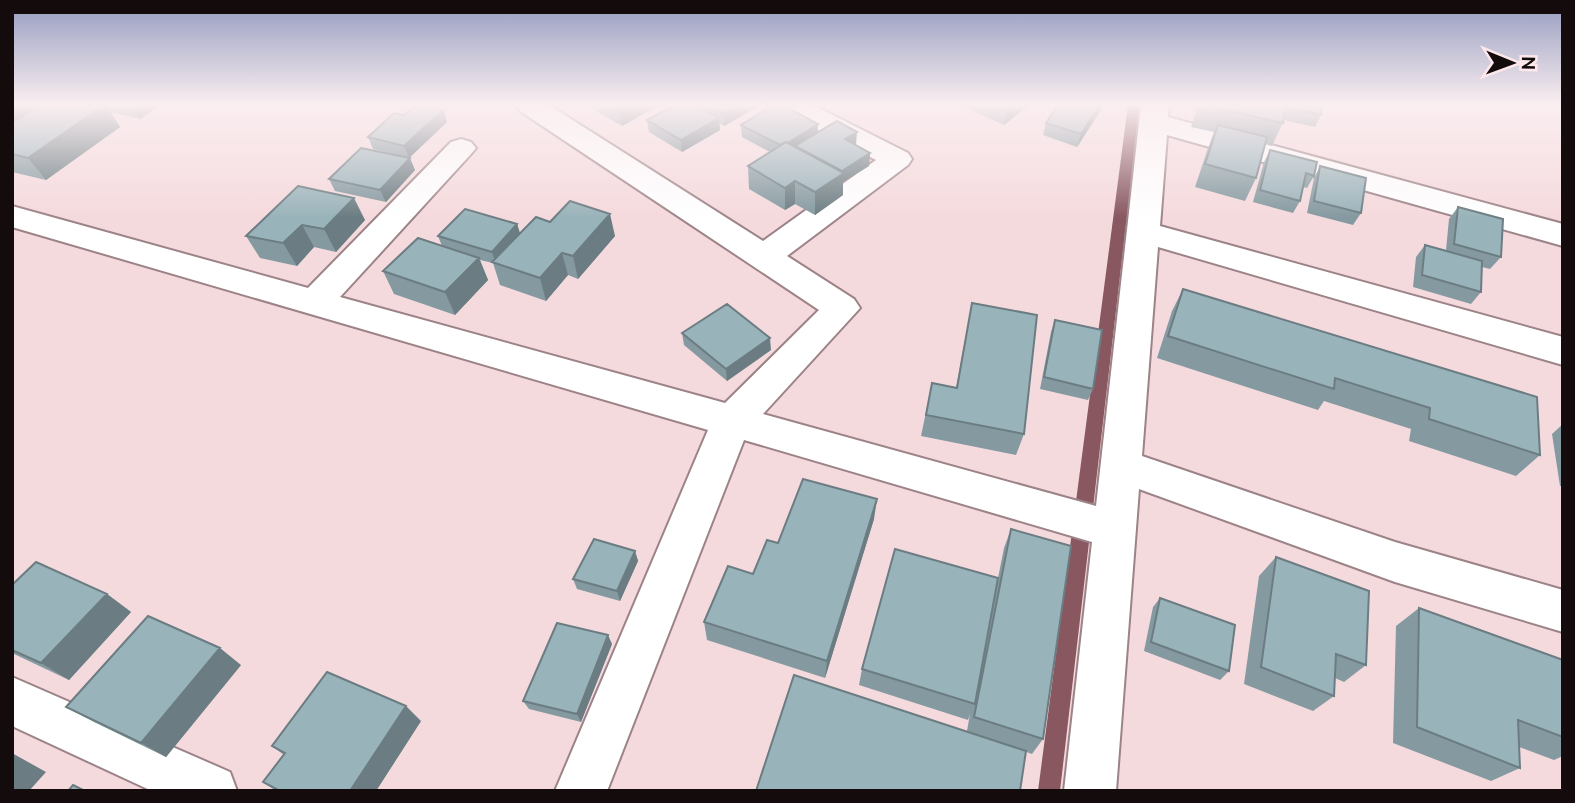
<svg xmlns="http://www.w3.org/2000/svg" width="1575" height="803" font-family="Ubuntu,sans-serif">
  <rect width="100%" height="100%" fill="#f5dadd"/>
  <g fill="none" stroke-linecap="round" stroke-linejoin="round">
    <path fill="#885760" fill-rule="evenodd" d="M1128,105H1140L1060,791H1038Z"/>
    <defs>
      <path id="minor" d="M516,105H549L763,241L876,160L781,111L777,105H813L908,153L912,159L908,165L787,256L854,299L860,308L763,414L1096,506L1141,105H1169L1168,117L1563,224V246L1167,135L1160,226L1563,337V365L1158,247L1142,456L1395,542L1563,590V632L1395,582L1139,489L1116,791H1064L1092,542L744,440L607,791H555L708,430L12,227V206L308,288L451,142L461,139L471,142L476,148L471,154L340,297L725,403L819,310L520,111Z
        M12,677L230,772L237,791H152L12,726Z"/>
    </defs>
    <use href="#minor" stroke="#9c8387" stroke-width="4"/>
    <use href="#minor" fill="#fff" fill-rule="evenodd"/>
  </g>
  <path fill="#849aa0" d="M12,105H160L140,119L110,112L120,127L46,180L12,172Z
    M590,105H659L622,126L591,108Z
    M675,105H759V106L724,126L719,123L720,130L682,152L649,132L647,120Z
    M959,105H1029L1004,125Z
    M1198,105H1322L1321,115L1315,127L1284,120L1272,146L1265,144L1256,178L1245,201L1195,187L1208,148L1214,132L1191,127Z
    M443,110L447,122L409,158L373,149L368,137L404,115Z
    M1101,110L1077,147L1043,135L1046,123Z
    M818,124L817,133L855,145L870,153L869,166L843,182V195L815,215L795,204L785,210L749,189L748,166L770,152L742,137L741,125Z
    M1270,150L1314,176L1307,188L1303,187L1300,201L1293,213L1253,202L1264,162Z
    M1320,166L1361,213L1353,225L1307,213L1314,178Z
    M415,170L386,202L335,191L329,179Z
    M298,186L365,220L336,252L314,247L297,266L260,258L246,236Z
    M1458,207L1501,257L1490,269L1482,267L1481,292L1471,304L1413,287L1416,257L1425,245L1446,250L1449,219Z
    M550,222L615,236L578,279L568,275L546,301L500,285L493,263L480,260L488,280L455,315L394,294L383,271L442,246L438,236L517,224L520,234Z
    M1183,289L1540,455L1516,476L1409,441L1411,429L1324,401L1318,410L1157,358L1172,311Z
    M972,303L1024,434L1016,455L921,436L932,383L956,388Z
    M1055,320L1093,389L1088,400L1040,389L1051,332Z
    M682,333L771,350L727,381L684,345Z
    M1563,424V486H1560L1552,434Z
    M874,519L825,678L707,640L704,622L753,574L778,543Z
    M1011,529L1043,739L1032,754L967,731L970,714L968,720L859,685L862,669L998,578L1004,548Z
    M635,551L638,561L620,601L577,589L573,579Z
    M1276,557L1366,665L1344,682L1335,678L1334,696L1313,711L1244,684L1259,576Z
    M12,585L107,594L131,612L69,680L12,653Z
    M1160,598L1229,671L1220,680L1144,651L1153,607Z
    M1419,608L1563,660V756L1554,760L1519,747L1520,768L1491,781L1393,743L1396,626Z
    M612,644L581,722L529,709L523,701Z
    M241,665L166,757L94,722L66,707Z
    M421,721L376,791H276L263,782L284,755L272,746Z"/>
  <path fill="#6b7d82" d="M12,105H41L12,125Z
    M104,105H106L120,127L46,180L28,158Z
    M131,105H160L140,119Z
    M618,105H659L622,126Z
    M738,105L759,106L724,126L723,114Z
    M1008,105H1029L1004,125Z
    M1100,105H1103L1101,110L1077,147L1081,134Z
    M443,110L447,122L409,158L404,146Z
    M719,118L720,130L682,152L681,140Z
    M818,124L817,136L795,146L782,147Z
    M857,132L856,145L845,139Z
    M870,153L869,166L843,182V195L815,215V192L839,173Z
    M410,158L415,170L386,202L380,190Z
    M795,181V204L785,210V188Z
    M354,198L365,220L336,252L324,229Z
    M610,214L615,236L578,279L573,256Z
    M517,224L521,236L496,264L492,252Z
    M302,225L314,247L297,266L283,243Z
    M562,253L568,275L546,301L540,278Z
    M479,258L488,280L455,315L445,292Z
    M770,338L771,350L727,381L726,369Z
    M877,499L874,519L825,678L827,661Z
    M635,551L638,561L620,601L617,591Z
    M107,594L131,612L69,680L41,663Z
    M608,635L612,644L581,722L577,714Z
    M220,648L241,665L166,757L141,743Z
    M406,706L421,721L376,791H350Z
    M12,753L46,772L29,791H12Z"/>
  <path fill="#99b3ba" stroke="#6b7d82" stroke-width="2" d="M40,105H104L28,158L12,154V123Z
    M416,105H422L443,110L404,146L368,137L394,113L404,115Z
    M675,105H697L719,118L681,140L647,120Z
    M708,105H738L723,114Z
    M773,105H783L818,124L788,143L786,142L780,145L741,125Z
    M1058,105H1100L1081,134L1046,123Z
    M1203,105H1286L1283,123Z
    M1286,105H1322L1321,115L1286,107Z
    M837,121L857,132L845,139L870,153L842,171L795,146Z
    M1218,125L1267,137L1256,178L1205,164Z
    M786,142L844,173L815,192L795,181L785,188L748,166Z
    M361,148L410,158L380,190L329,179Z
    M1270,150L1317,162L1314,176L1306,173L1300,201L1260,190Z
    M1320,166L1366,178L1361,213L1314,201Z
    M298,186L354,198L324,229L302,225L283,243L246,236Z
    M570,201L610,214L573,256L562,253L540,278L492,262L536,217L550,222Z
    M1458,207L1503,219L1501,257L1454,244Z
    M465,209L517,224L492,252L438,236Z
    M418,238L479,258L445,292L383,271Z
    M1425,245L1482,261L1481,292L1422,275Z
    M1183,289L1537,397L1540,455L1429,419L1430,408L1335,378L1334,389L1168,336Z
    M972,303L1037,315L1024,434L926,415L932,383L957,388Z
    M727,304L770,338L726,369L682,333Z
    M1055,320L1102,330L1093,389L1044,377Z
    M803,479L877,499L827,661L704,622L728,566L753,574L767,540L778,543Z
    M1011,529L1071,546L1043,739L974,717Z
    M594,539L635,551L617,591L573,579Z
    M895,549L998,578L975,704L862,669Z
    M1276,557L1369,591L1366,665L1336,654L1334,696L1261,667Z
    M36,562L107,594L41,663L12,650V585Z
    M1160,598L1235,625L1229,671L1151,642Z
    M1419,608L1563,660V737L1518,720L1520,768L1417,727Z
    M148,616L220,648L141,743L66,707Z
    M557,623L608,635L577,714L523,701Z
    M327,672L406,706L350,791H280L263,782L285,753L272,746Z
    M794,675L1026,751L1020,791H756Z
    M73,785L85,791H68Z"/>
  <linearGradient id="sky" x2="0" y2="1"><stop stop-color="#959cc0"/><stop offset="0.48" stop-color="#faeef0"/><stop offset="1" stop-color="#faeef0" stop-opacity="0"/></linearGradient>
  <rect width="1575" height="218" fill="url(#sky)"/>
  <rect width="1575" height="803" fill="none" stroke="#130b0c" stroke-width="28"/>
  <g transform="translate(1512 63) rotate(91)" stroke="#fee8eb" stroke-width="5" paint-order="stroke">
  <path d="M0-5L12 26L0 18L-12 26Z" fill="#130b0c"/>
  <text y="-10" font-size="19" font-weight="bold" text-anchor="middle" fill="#130b0c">N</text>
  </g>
</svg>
